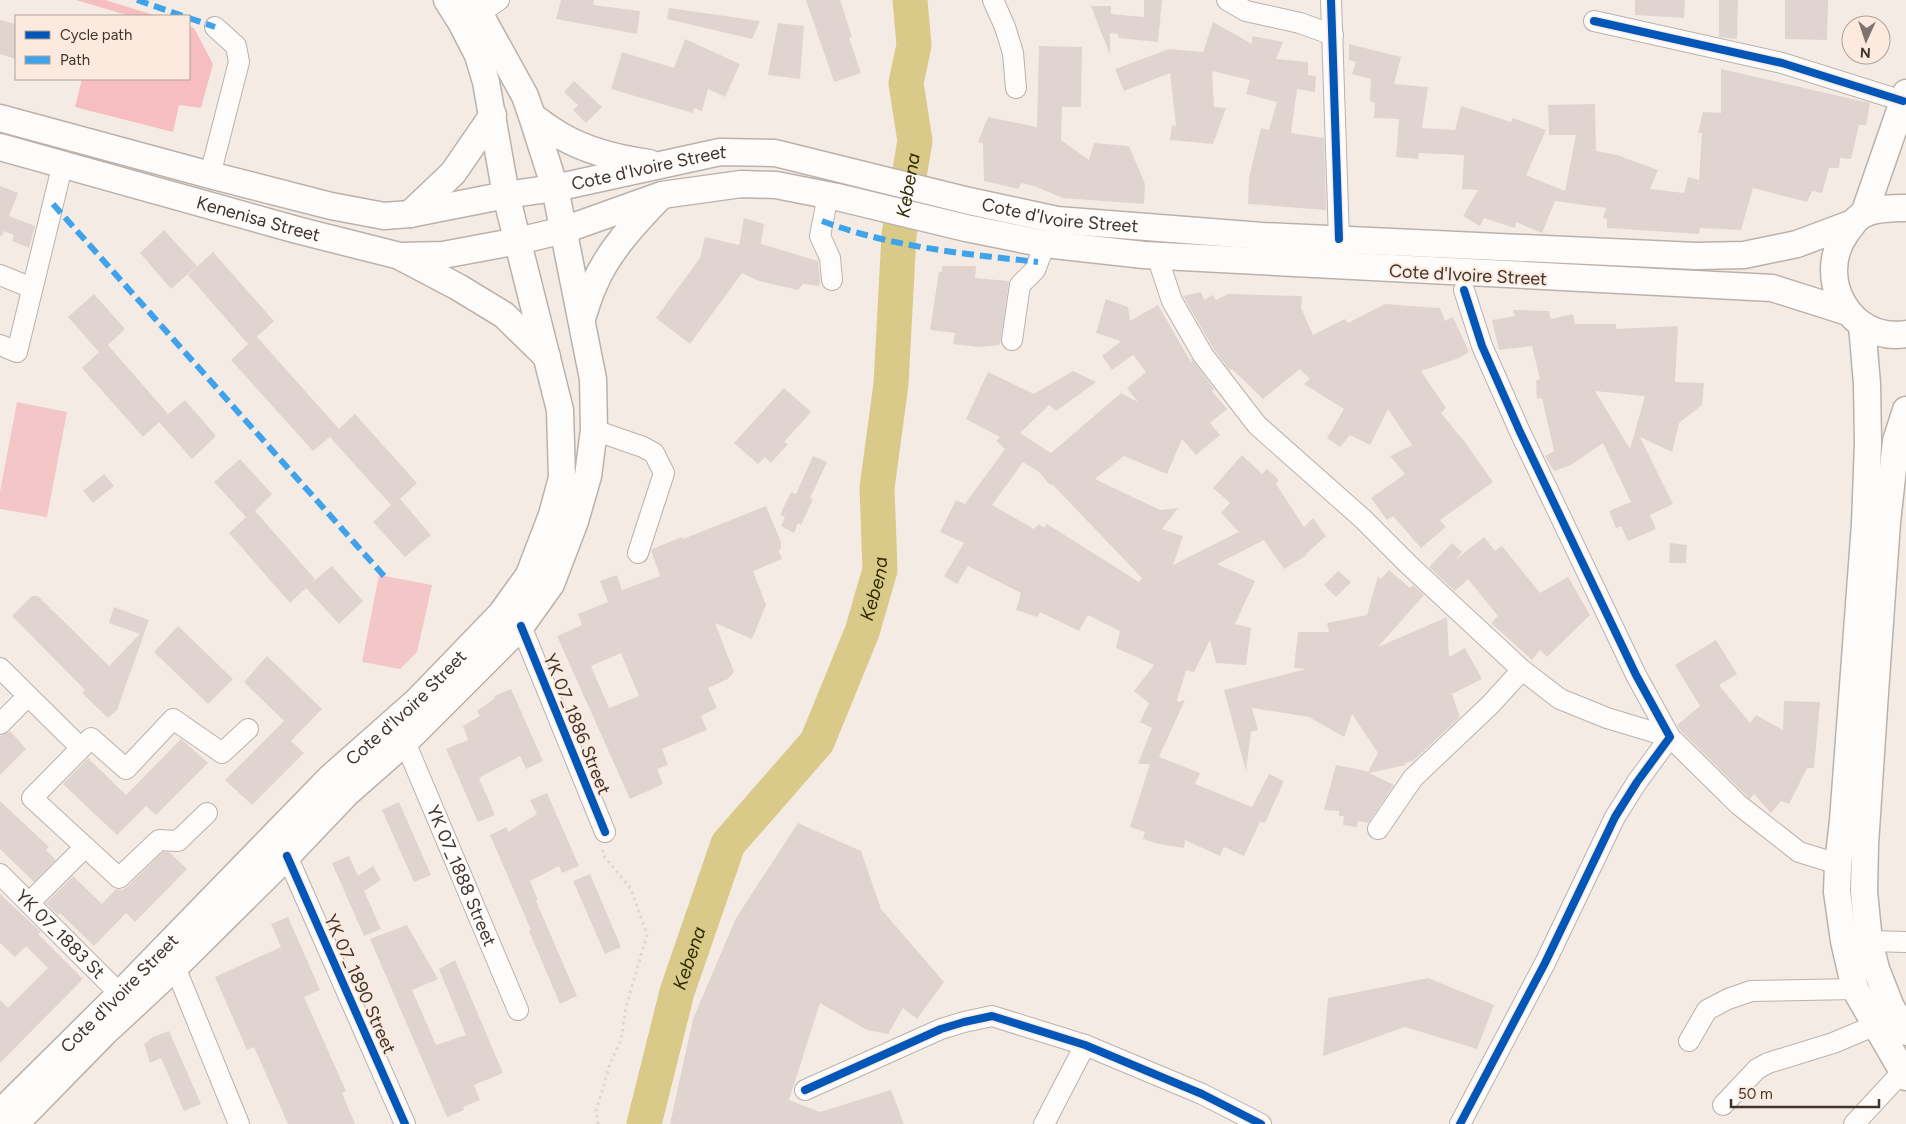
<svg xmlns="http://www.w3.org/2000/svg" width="1906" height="1124" font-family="Figtree,sans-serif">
  <rect width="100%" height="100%" fill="#f5ebe5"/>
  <path fill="#f3c6c7" d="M17,402L67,412L47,517L0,509V492Z
    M379,575L432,585L417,652L400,669L362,662Z"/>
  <path fill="#f7bec1" d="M76,0H105L157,16H130Z
    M189,26L194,28L213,64L201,108L179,105L173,132L75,107L82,79H189Z"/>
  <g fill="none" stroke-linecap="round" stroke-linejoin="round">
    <path stroke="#daca89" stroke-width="35" id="s1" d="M644,1124L677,992L728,844L817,742L862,632L880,570L877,488L891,384L899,235L915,141L906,83L914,45L910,0"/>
  </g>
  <path fill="#e0d4d0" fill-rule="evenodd" d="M561,0H594L593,5L640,11L637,34L556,19Z
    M806,0H840L852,37L849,38L861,73L834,82Z
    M1144,0H1162L1158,42L1118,38V34L1110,33V55L1091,6H1111V14L1144,17Z
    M1635,0H1685L1684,18L1635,15Z
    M1719,0H1738L1737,39L1719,37Z
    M1785,0H1828L1827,40L1785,39Z
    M669,8L760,21L752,39L667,19Z
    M0,20L16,24V59L0,54Z
    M1213,22L1252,44V36L1283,42L1276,59L1308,62V75L1316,76L1315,92L1297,89L1291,133L1324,138L1326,210L1248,204L1249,178L1261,128L1269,130L1277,102L1246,94L1250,80L1212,71L1214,107L1226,108L1213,144L1170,140L1172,125L1176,126L1170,73L1124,91L1115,69L1169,49L1203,52Z
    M778,23L804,26L800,79L768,75Z
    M685,39L740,64L725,97L708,89L702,111L694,108L693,113L611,89L622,52L674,68Z
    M1349,44L1401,57L1394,84L1428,87L1422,128L1455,130L1461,106L1511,122L1513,118L1546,130L1526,175L1565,191L1576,135H1549L1548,105L1595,104L1596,151L1617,155L1658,170L1650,189L1684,193L1688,177L1699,180L1702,133H1698L1703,112L1721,113V69L1870,103L1866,125H1859L1851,159L1840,158L1839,168H1829L1822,193L1812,191L1807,202L1753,188L1741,230L1700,228L1699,234L1607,228V219L1603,218L1606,208L1555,201L1542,233L1516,222L1515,228L1484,218L1480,226L1463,216L1478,190L1462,189L1464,155L1419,153L1418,159L1396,157L1399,119L1374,118L1375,103L1370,101L1371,79L1352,74L1356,62L1349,60Z
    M1039,46L1082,47L1081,107H1062L1061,140L1089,160L1094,143L1129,146L1145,184L1144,204L1063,198L1034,186L1021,183L1018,189L984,181L983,143L978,142L988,117L1037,127Z
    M574,81L602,107L586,123L573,110L578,105L564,92Z
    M0,186L18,193L9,216L35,226L29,248L12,241L14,235L4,231L2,236H0Z
    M744,218L764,224L761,244L818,261L820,280L819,286L803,284L798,290L759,281L742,273L690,344L656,318L700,258L705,237L739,245Z
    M164,230L197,266L171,289L140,253Z
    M213,252L274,321L257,337L339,429L313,451L231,360L248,344L188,275Z
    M942,266H976L975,278L1009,281L1000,345L979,347L953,344L955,333L930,330L939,272H942Z
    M1201,292L1204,300L1213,295L1216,300L1228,294L1302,296L1301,308L1313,335L1345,319L1348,323L1385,304L1440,308L1445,321L1453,317L1469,352L1459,358L1421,371L1446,408L1441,413L1467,445L1493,482L1440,520L1446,527L1421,548L1393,516L1387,520L1371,498L1405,474L1390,456L1412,445L1388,409L1370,445L1350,435L1340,447L1327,438L1344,409L1304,384L1310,379L1300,369L1263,399L1232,369L1230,371L1213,348L1183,296Z
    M94,294L125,329L108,345L168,414L143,437L82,368L99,352L68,317Z
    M1106,299L1128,307L1130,321L1158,305L1192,364L1191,358L1214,389L1212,391L1227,409L1210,423L1220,435L1196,455L1182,439L1167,474L1124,456L1095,479L1160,510L1178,508L1162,529L1183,536L1173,565L1239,532L1221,513L1230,503L1213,488L1242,455L1262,474L1267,469L1279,480L1276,484L1304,527L1313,518L1326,536L1306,554L1307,555L1284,569L1264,540L1217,564L1255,581L1235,624L1251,628L1246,665L1216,663L1210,640L1194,672L1186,670L1177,700L1178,702L1185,700L1159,757L1200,773L1195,784L1252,807L1269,774L1284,781L1265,823L1260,822L1244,856L1224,847L1220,856L1185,840L1184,848L1159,844L1143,839L1145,832L1130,827L1150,764H1138L1152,728L1140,722L1149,703L1134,691L1154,665L1116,648L1120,631L1088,615L1079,631L1040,612L1038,617L1016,610L1021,593L968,566L957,584L944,576L964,543L940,532L956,500L965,504L1005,449L996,441L1000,437L966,419L988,372L1034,394L1073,371L1096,382L1056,411L1049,405L1020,433L1051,453L1121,393L1138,402L1127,388L1146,372L1133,355L1112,370L1102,356L1121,341L1096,333ZM1023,462L1039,472L1050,485L1052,484L1142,578L1139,582L1047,524L1044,528L1039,524L1034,529L992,505Z
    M1513,310L1549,311L1551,319L1573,314L1575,324H1616V329L1678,326L1675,382L1704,383L1702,405L1679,423L1672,452L1640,437L1673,504L1650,515L1656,529L1628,541L1621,526L1616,528L1609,511L1631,502L1603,443L1571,465L1554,471L1545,456L1554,451L1542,398L1537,399L1536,381L1540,379L1532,346L1499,350L1492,320L1515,316ZM1595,391L1645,396L1630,449Z
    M784,388L811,412L784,442L788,444L771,463L765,457L758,464L734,443Z
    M185,400L216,436L192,459L159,422Z
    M355,414L417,483L400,499L431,535L405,557L373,522L391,505L330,437Z
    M813,456L827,462L810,498L813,499L801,525L798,523L794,533L781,526L785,517L780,515L791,492L796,494Z
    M240,459L272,494L255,511L315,579L310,584L332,566L363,601L339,624L306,588L290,603L229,533L246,517L214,482Z
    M104,474L114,486L93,503L83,491Z
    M766,506L781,542V549L778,550L782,559L753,571L766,605L752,639L715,623L734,672L728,679L708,688L717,708L701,716L707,730L662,749L668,765L657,769L663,784L630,799L557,636L582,625L578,614L608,602L600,581L617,575L622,590L660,576L651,551L652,549L682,537L683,539ZM621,653L639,696L609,708L591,666Z
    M1484,537L1495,551L1502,546L1540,593L1568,577L1590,615L1547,657L1540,650L1532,660L1491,623L1498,616L1468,579L1455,591L1429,567L1452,543L1462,552L1454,561Z
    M1670,543L1687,545L1686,563H1669Z
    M1389,570L1410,588L1413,585L1424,595L1378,647L1447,617L1449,657L1465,648L1482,679L1452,694L1460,717L1413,761L1405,763L1406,765L1369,773L1394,785L1368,823L1358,821L1357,827L1343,825L1344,816H1339V811L1324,810L1336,765L1362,770L1368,772L1378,753L1352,714L1344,737L1309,717L1252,708L1258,730L1251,732L1246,771L1224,690L1306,669L1294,668L1298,632H1329L1327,623L1367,615L1378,576L1381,579Z
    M1338,571L1351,582L1336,597L1324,585Z
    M32,596H38L109,666L140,634L109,623L114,607L149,620L117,710L108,718L82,693L85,690L12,616Z
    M178,626L233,679L208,704L154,652Z
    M1716,640L1737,674L1719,685L1750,723L1756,715L1783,730L1784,701L1820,702L1814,768H1807L1789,804L1781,801L1771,813L1754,794L1750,799L1747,796L1680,730L1677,725L1700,706L1675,665Z
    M267,656L322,709L291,741L304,753L252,805L225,780L284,721L244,682Z
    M511,689L543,761L526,769L520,756L479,778L495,815L478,822L446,749L468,740L463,726L480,716L477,711L495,698L494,696Z
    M10,731L26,749L0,775V736Z
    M181,739L208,763L156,815L146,806L117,835L63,784L88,758L126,795Z
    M547,793L579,866L562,873L559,866L530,881L538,900L536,901L577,996L560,1004L529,931L531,930L490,835L507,827L508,832L537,814L530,800Z
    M0,801L49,847L46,850L56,860L34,882L0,849Z
    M399,802L431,875L414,882L382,810Z
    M798,823L861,851L881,909L944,982L917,1019L903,1008L888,1034L867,1030L820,1003L789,1100L820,1112L891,1090L904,1124H670L693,1019L736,918Z
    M163,852H169L187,869L135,922L126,913L94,946L60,913L58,915L46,903L73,876L102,904L116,889L122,890L127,887Z
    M349,856L358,876L373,866L381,880L364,891L381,929L364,936L332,863Z
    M590,874L621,947L605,954L573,881Z
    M0,894L41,932L38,934L83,979L0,1063V1000L8,1008L48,968L26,946L15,957L0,943Z
    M288,917L320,990L304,997L346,1091L342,1093L355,1124H288L254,1047L247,1050L215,977L281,947L271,924Z
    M407,925L438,979L412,990L436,1045L466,1035L439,969L455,960L503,1073L474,1085L480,1100L463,1107L464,1110L447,1117L370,939Z
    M1428,978L1494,1005L1477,1049L1405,1027L1323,1056L1328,998Z
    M169,1031L201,1104L184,1111L161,1058L150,1063L144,1044L153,1037Z"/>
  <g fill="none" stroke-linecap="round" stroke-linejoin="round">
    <defs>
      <g id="minor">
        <path d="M993,0L1005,27L1013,53L1016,88"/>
        <path d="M1227,0L1246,11L1300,23L1333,35"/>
        <path d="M1331,0L1339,239"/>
        <path d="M480,13L499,0"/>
        <path d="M1594,21L1782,63L1903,101"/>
        <path d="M210,175L239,62L236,46L215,27"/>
        <path d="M828,195L820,236L830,258L832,280"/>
        <path d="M1161,268L1172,301L1203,355L1257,425L1363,519L1409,565L1522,670L1560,699L1607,718L1670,737L1739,805L1799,852L1838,864"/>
        <path d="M0,275L32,288"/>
        <path d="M1012,340L1020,285L1035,270L1045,244"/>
        <path d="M0,345L17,352L63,163"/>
        <path d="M594,430L643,447L654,453L664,473L638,553"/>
        <path d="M521,626L605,832"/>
        <path d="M0,668L81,748"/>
        <path d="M0,724L28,696"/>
        <path id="s2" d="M405,742L518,1010"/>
        <path d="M207,813L178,841L159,840L119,878L32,798L91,738L126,769L173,719L222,753L248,729"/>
        <path d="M1378,829L1413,778L1490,705L1522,670"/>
        <path d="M287,856L405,1124"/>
        <path id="s3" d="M0,874L120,994"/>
        <path d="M29,903L85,847"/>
        <path d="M1869,941L1906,942"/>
        <path d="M175,967L239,1124"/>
        <path d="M1689,1041L1707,1010L1728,999L1751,991L1855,989"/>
        <path d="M805,1090L941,1029L964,1022L992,1016L1085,1045L1202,1094L1261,1124"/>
        <path d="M1723,1105L1757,1069L1768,1063L1833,1043L1876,1025"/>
        <path d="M1044,1124L1085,1045"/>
        <path d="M1460,1124L1545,963L1615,817L1637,782L1670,737L1636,675L1520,432L1482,346L1464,290"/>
        <path d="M1854,1124L1903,1071"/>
      </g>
      <g id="major">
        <path d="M532,116C541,123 551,130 561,136C587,151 619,159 649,163"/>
        <path id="s4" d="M0,118L210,175L331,206L384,216L410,214L506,195L555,188L720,152L775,153L969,201L1057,220L1262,236L1696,256L1744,255L1797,244L1853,223"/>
        <path id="s5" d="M0,147L297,230L400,256L443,255L518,241L564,230L662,195L741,184L776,185L837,197L966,228L1045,244L1144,255L1772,288L1848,312"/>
        <path d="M1906,208C1893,208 1876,208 1864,214C1857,217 1851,226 1846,233C1814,278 1850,343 1906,334"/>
        <path d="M410,214L453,173L493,115"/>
        <path d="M1864,214L1906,93"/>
        <path d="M401,257L458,287L504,315L547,357"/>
        <path d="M582,318C586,307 589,295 594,285C608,251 635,223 660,197"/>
        <path d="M1862,325L1867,384L1868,443L1865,524L1843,821L1838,864L1837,892L1844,941L1855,989L1906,1077"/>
        <path d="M1906,410L1896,441L1887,522L1874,707L1865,845L1864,892L1869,941L1876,969L1891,1007L1906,1032"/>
        <path id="s6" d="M0,1113L120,994L330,778L417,701L501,614L529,575L552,515L562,478L560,410L506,195L486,82L478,55L461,22L447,0"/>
        <path d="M15,1124L104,1033L175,967L287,856L347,793L405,742L521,626L551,584L575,521L588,476L594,430L593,379L555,188L532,116L525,96L472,0"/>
      </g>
    </defs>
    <use href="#minor" stroke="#bbb1ab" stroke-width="22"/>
    <use href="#major" stroke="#bbb1ab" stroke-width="29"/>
    <path stroke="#dad7d4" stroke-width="3" stroke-dasharray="2.5 4" stroke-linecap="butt" d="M598,1124L596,1111L610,1064L621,1040L626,1007L647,935L631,889L603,855V850"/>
    <use href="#minor" stroke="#fefcfb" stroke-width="20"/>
    <use href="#major" stroke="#fefcfb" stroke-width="26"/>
    <path stroke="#3fa3eb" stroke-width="6" stroke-dasharray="12 6" stroke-linecap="butt" d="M137,0L183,16
      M189,18L215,27
      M53,204L384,576
      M822,221C891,247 965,254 1038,262"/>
    <defs>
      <path id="cycleway" d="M1331,0L1339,239
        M1594,21L1782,63L1903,101
        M521,626L605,832
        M287,856L405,1124
        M805,1090L941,1029L964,1022L992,1016L1085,1045L1202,1094L1261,1124
        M1460,1124L1545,963L1615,817L1637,782L1670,737L1636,675L1520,432L1482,346L1464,290"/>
    </defs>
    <use href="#cycleway" stroke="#fceade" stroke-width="11"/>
    <use href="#cycleway" stroke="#0057b8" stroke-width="8"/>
  </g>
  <g text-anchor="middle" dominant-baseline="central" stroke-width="4" stroke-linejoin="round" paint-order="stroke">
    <g font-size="18" fill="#40342c" stroke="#fceade">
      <text stroke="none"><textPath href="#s4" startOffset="666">Cote d'Ivoire Street</textPath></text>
      <text stroke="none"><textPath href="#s4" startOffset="1086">Cote d'Ivoire Street</textPath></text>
      <text stroke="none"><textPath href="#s5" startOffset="268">Kenenisa Street</textPath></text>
      <text transform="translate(1468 275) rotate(3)">Cote d'Ivoire Street</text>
      <text stroke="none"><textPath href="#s6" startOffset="574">Cote d'Ivoire Street</textPath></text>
      <text transform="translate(577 724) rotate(68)">YK 07_1886 Street</text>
      <text stroke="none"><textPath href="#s2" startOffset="145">YK 07_1888 Street</textPath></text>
      <text stroke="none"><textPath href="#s3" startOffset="85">YK 07_1883 St</textPath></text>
      <text transform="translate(360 984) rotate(66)">YK 07_1890 Street</text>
      <text stroke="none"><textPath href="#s6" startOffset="169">Cote d'Ivoire Street</textPath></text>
    </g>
    <g font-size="19" font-style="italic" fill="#312a01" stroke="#fceade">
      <text stroke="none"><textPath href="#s1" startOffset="998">Kebena</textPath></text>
      <text stroke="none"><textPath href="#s1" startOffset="592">Kebena</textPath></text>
      <text stroke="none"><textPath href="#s1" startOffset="172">Kebena</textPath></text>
    </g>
  </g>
  <rect x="15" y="15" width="175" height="65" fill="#fceade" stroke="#b1a197"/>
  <rect x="25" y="31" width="25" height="8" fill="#0057b8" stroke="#b1a197"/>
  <text x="60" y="40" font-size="15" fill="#40342c">Cycle path</text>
  <rect x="25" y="56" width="25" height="8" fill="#3fa3eb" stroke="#b1a197"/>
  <text x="60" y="65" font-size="15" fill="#40342c">Path</text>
  <g transform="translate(1866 40) rotate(183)"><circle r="24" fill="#fceade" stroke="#b1a197"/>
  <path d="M0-4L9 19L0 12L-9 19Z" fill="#7f746d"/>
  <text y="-8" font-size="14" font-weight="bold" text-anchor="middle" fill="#40342c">N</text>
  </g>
  <path d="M1731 1099v8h148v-8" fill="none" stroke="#40342c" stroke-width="2.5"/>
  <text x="1738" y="1099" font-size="15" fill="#40342c" stroke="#fceade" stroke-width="4" paint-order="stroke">50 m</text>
</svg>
